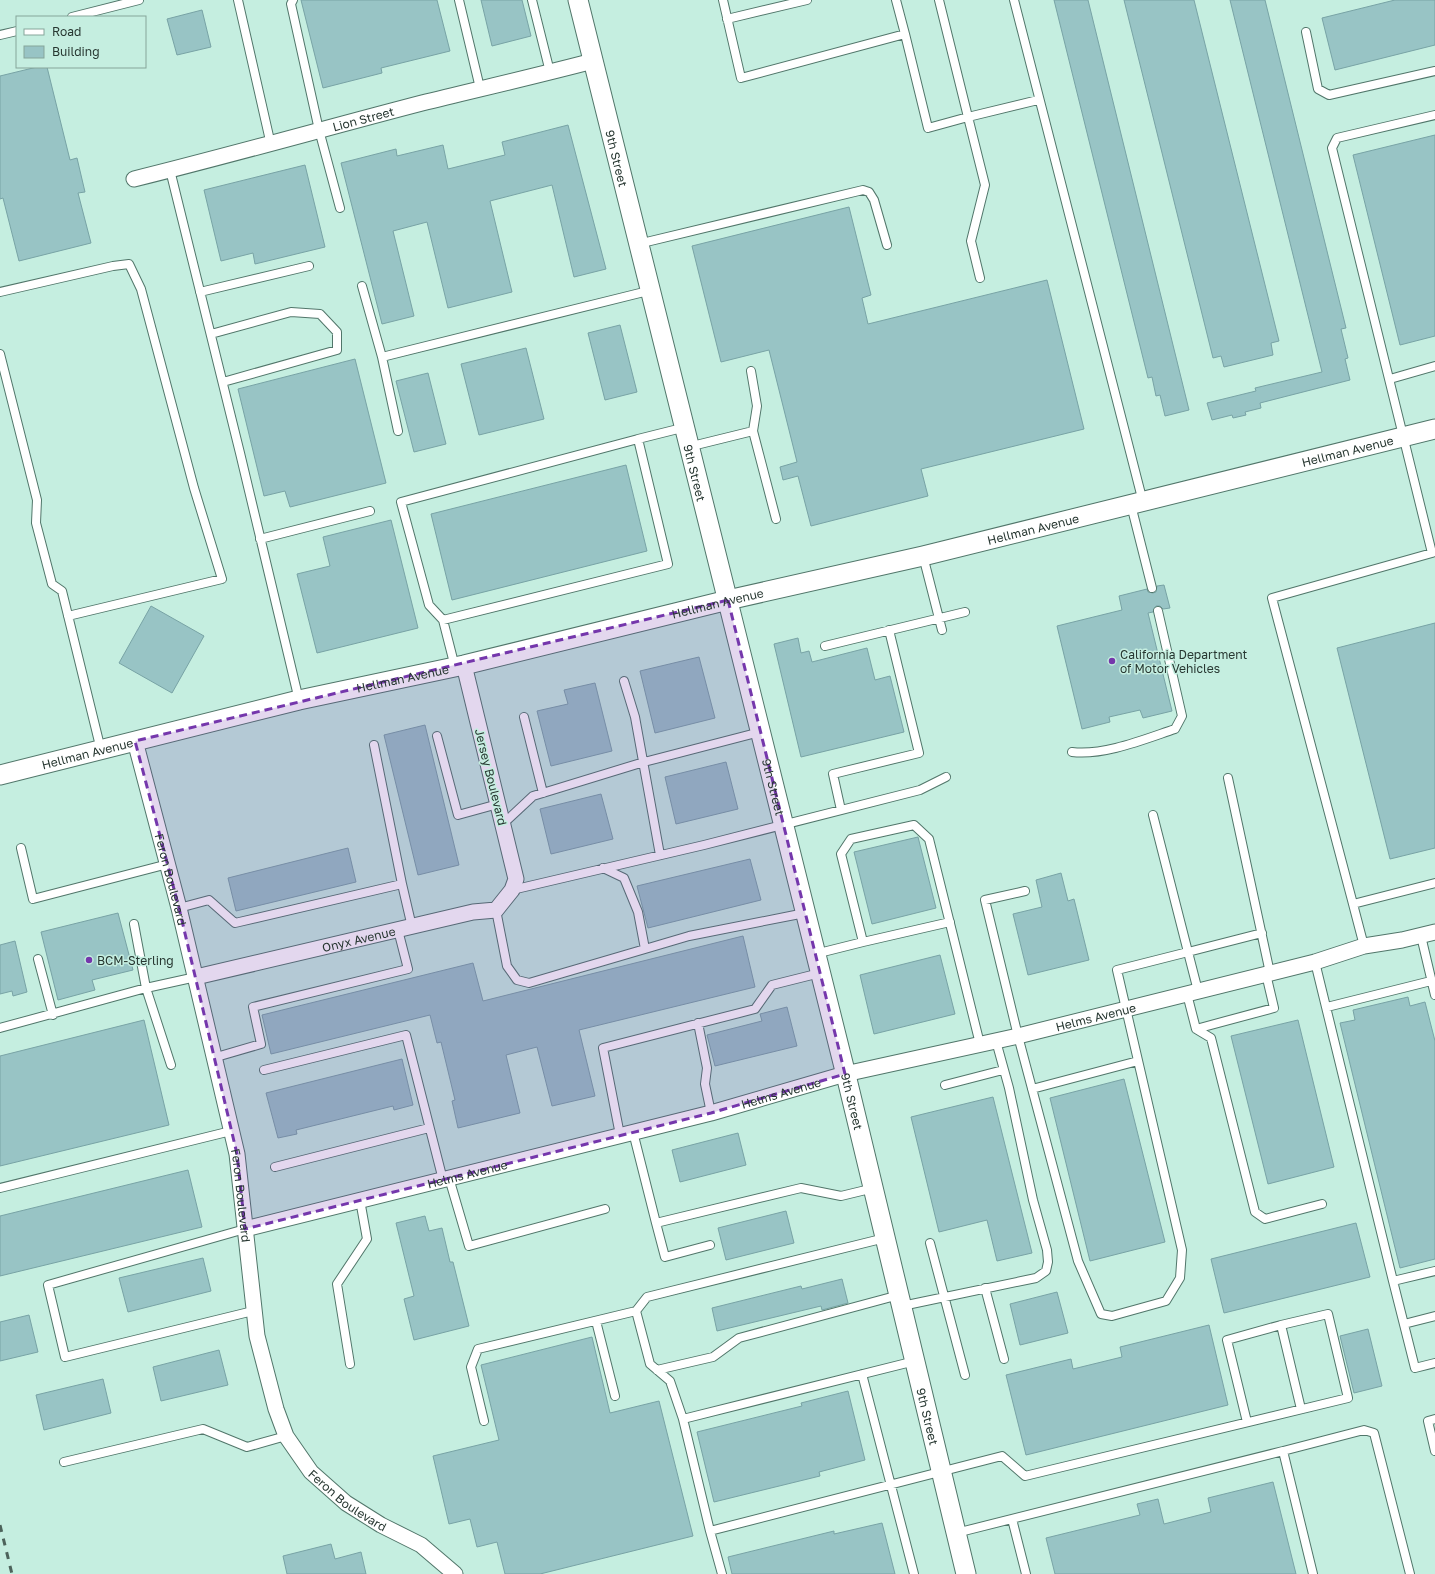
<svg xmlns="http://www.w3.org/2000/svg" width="1435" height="1574" font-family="'Golos Text',sans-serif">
  <rect width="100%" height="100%" fill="#c5eee0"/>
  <path fill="#98c4c5" stroke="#78a3a5" d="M301,0H437L450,51L381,68L382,73L323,88Z
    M481,0H522L531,36L492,46Z
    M1054,0H1088L1189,410L1165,416L1160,395L1156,396L1152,377L1148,378Z
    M1124,0H1194L1279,341L1271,343L1273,355L1224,367L1221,356L1213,358Z
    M1230,0H1265L1346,328L1341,329L1348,358L1345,359L1350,380L1260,403L1261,408L1245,412L1246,415L1233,418L1232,415L1212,420L1207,403L1256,391L1255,388L1322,372Z
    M1395,0H1435V45L1335,70L1322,18Z
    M202,10L211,47L177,55L167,19Z
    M37,67H47L70,160L77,158L85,192L78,193L91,243L19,261L3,198L0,199V76Z
    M568,125L606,269L574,277L552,185L490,201L512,292L448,308L427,222L393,231L414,316L382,324L341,163L396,149L397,156L443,145L448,169L505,155L502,142Z
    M1435,135V336L1400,345L1353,155Z
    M305,165L325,247L255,264L253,253L221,261L204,190Z
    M849,207L871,295L862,298L868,324L1047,280L1084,429L921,469L928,496L811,526L798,476L783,480L780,467L797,462L769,350L721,362L692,246Z
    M620,325L637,392L605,400L588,333Z
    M526,348L544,419L479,435L461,364Z
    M355,359L386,483L290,507L285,491L264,496L238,389Z
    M428,373L446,444L414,452L396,381Z
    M626,465L647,551L452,600L431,514Z
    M391,520L418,628L317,653L297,574L330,566L323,537Z
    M1164,585L1170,608L1163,609L1160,606H1156L1153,612L1148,613L1172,711L1143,718L1140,710L1109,717L1110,722L1082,729L1057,626L1122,610L1119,596L1147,589L1148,592L1153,593L1156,592L1157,586Z
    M151,606L204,636L172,693L119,663Z
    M1435,623V848L1390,859L1337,648Z
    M798,638L801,653L809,651L812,662L867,648L875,680L890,676L904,732L801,757L774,644Z
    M699,657L715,718L655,733L640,671Z
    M595,683L612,751L551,766L537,711L568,704L564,690Z
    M425,725L459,865L418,875L384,735Z
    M726,762L738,809L676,824L665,777Z
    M601,794L613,839L551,854L540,809Z
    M918,837L936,908L872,924L854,852Z
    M348,848L356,882L236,911L228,878Z
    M750,859L761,900L648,928L637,886Z
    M1061,873L1068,901L1074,899L1089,960L1028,975L1013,914L1042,907L1036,880Z
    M118,913L133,970L92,980L95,990L58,1000L41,932Z
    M743,936L755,987L579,1030L595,1096L552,1106L537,1047L506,1055L520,1113L458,1128L452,1101L455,1100L441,1042L437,1043L430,1015L271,1054L262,1015L473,963L483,1001Z
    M15,941L27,992L13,996L12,991L0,994V945Z
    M940,955L955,1014L874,1034L860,975Z
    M1408,997L1410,1006L1425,1002L1435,1041V1259L1400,1268L1340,1023L1355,1020L1353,1010Z
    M787,1007L797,1046L715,1066L707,1035L762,1021L760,1014Z
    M144,1020L169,1125L0,1166V1056Z
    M1298,1020L1334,1167L1268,1184L1231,1036Z
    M402,1059L413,1105L394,1110L393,1106L296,1130L297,1134L278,1138L266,1093Z
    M1124,1079L1165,1242L1090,1261L1050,1098Z
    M993,1097L1032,1253L997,1261L987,1220L939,1232L911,1117Z
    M738,1133L746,1165L680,1182L672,1150Z
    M188,1170L202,1227L0,1276V1216Z
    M786,1211L794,1243L726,1260L718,1228Z
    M425,1216L429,1231L442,1228L450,1262H453L469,1326L414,1340L404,1299L414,1296L396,1223Z
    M1356,1223L1370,1277L1224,1313L1211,1259Z
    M203,1258L211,1291L128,1312L119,1278Z
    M842,1279L848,1303L822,1310L821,1306L717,1331L712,1308L801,1286L802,1289Z
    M1057,1292L1068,1333L1020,1345L1010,1304Z
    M29,1315L38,1352L0,1361V1322Z
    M1209,1325L1228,1405L1026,1455L1006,1375L1071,1359L1073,1369L1122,1357L1120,1347Z
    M1368,1329L1382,1386L1354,1393L1340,1336Z
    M592,1337L610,1413L659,1401L693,1536L540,1574H505L497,1542L477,1547L470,1519L449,1524L433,1456L499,1440L481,1365Z
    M219,1350L228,1385L161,1401L153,1367Z
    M103,1379L111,1413L44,1430L36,1395Z
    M848,1391L865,1460L819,1472L820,1476L714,1502L697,1432L802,1406L801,1403Z
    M1273,1482L1296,1574H1055L1046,1538L1140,1515L1137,1504L1158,1499L1164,1524L1211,1512L1208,1498Z
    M882,1523L895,1574H732L728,1557L834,1531V1534Z
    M331,1544L335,1559L361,1552L366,1574H287L283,1556Z"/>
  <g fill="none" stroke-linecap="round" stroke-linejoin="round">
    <defs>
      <path id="service" d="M238,0L271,145
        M293,0L291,4L319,130L340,208
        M459,0L480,88
        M532,0L550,72
        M723,0L741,78L905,34L928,128L968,117L985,185L971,241L980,278
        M896,0L905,34
        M939,0L968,117L1038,100
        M1014,0L1143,502
        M72,17L139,0
        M727,19L807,0
        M1306,32L1318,89L1329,95L1435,71
        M0,35L17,31
        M170,170L240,453L299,700
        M638,244L863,190L869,192L874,200L887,245
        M362,286L382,357L398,431
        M0,292L113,266L129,264L141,289L194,488L222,579L68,616
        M200,292L309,266
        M211,334L291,312L320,314L337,332V350L223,382
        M0,354L37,500L36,523L52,584L62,591L101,750
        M382,357L648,291
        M751,371L757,406L753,431
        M1390,379L1435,366
        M688,447L753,431L776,519
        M1131,505L1152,588
        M260,539L370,511
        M923,556L942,630
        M443,620L429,605L401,502L638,439
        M825,646L965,612
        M455,667L443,620L668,564L638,439L682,428
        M624,681L635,717L660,855
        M524,717L543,793
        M437,736L458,815L498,804
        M374,745L402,884
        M1072,752C1104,756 1145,739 1175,729L1182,716L1158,611
        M1228,778L1270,973
        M841,810L833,774L919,753L889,630
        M503,824L533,796L644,762L760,732
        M21,848L33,899L168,864
        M512,890L704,845L920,790L946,777
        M1025,891L985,900L1018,1036L1078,1261L1101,1314L1112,1316L1166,1301L1180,1278L1182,1250L1117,970L1188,952L1153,815
        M1353,904L1272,598L1432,553L1332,148L1337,138L1435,115
        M179,908L209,900L235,923L402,884L412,927
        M496,910L507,966L517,980L529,983L645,949L638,912L624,878L603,868
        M134,924L146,988L171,1065
        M1421,936L1435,995
        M863,942L950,922
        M1364,946L1353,904L1435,883
        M645,949L689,936L805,913
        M815,954L863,942L841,854L851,839L914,825L929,839L980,1044
        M38,959L53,1015
        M1315,962L1393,1281L1435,1271
        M1198,991L1188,952L1262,933
        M1187,994L1196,1029L1211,1038L1255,1212L1265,1219L1322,1204
        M1327,1007L1431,981
        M698,1023L707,1068L705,1084L711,1113
        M0,1028L146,988L196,977
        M1196,1029L1274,1008L1266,974
        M213,1058L261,1044L253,1007L408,969L398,930
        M264,1070L406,1035L443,1180
        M945,1085L1003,1070
        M1032,1089L1138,1061
        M633,1132L656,1223L801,1188L841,1196L874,1188
        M620,1135L603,1048L755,1009L772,985L820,973
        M275,1167L429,1128
        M449,1178L469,1246L605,1209
        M0,1188L231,1131
        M656,1223L665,1257L710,1245
        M245,1229L48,1285L65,1357L253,1311
        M930,1243L965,1375
        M1393,1281L1415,1368L1435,1363
        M985,1288L1004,1359
        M902,1306L1036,1278L1046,1271L1048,1262L1047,1250L1033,1200L1009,1088L996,1041
        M596,1321L615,1396
        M1404,1324L1435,1316
        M915,1361L683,1419L710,1531L1002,1456L1025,1476L1348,1398L1328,1314L1281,1325L1301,1409
        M350,1364L337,1284L367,1239L360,1200
        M657,1370L713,1357L739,1338L899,1295
        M862,1374L914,1574
        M683,1419L670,1381L650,1364L636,1311L647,1297L885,1238
        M1435,1419L1428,1421L1435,1451
        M484,1421L471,1367L478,1349L636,1311
        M1247,1422L1227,1340L1281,1325
        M1283,1451L1364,1430L1374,1433L1410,1574
        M64,1462L203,1429L247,1447L286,1436
        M1012,1519L1026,1574
        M710,1531L722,1574
        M956,1533L1283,1451L1313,1574"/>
      <g id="minor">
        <path id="s1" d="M134,179C231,155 326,128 422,103C479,89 536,76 593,61"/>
        <path id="s2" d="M135,741L179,908L237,1154L257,1336L276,1409L286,1436L311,1472L346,1503L381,1525L421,1545L455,1574"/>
        <path id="s3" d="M196,977L473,912L496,910L512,890L516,879L464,665"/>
        <path id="s4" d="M245,1229L711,1113L845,1074L1018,1036L1315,962L1364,946L1402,940L1435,932"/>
      </g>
      <g id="tertiary">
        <path id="s5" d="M578,0C666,359 756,717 846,1075C887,1241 925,1408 966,1574"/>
        <path id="s6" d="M0,775L299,700L464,665L728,600L923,556L1435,429"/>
      </g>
    </defs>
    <use href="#service" stroke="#51766a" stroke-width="10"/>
    <use href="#minor" stroke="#51766a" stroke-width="17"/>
    <use href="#tertiary" stroke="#51766a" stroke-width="21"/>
    <use href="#service" stroke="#fff" stroke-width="8"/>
    <use href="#minor" stroke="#fff" stroke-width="15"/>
    <use href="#tertiary" stroke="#fff" stroke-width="19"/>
    <path stroke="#4d635b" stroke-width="3" stroke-dasharray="7 7" stroke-linecap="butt" d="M0,1525L12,1574"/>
  </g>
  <path fill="#7537ac" fill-opacity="0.2" stroke="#7537ac" stroke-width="3" stroke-dasharray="8 5" stroke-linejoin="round" d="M728,600L845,1074L711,1113L245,1229L237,1154L179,908L135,741Z"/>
  <g fill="#7537ac" stroke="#c5eee0" stroke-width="1.5">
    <circle cx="1112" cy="661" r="4"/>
    <circle cx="89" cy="960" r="4"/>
  </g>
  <g text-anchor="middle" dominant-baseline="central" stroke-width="3" stroke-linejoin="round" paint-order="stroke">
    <g font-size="12" fill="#273731" stroke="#c5eee0">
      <text stroke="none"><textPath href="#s1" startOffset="237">Lion Street</textPath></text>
      <text stroke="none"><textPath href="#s5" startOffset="163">9th Street</textPath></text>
      <text stroke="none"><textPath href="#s6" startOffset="1386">Hellman Avenue</textPath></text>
      <text stroke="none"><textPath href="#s5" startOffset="487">9th Street</textPath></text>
      <text stroke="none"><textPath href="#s6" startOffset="1062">Hellman Avenue</textPath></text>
      <text stroke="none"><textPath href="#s6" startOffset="738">Hellman Avenue</textPath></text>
      <text stroke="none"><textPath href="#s6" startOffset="414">Hellman Avenue</textPath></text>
      <text stroke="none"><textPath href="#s6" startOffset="90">Hellman Avenue</textPath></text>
      <text transform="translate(491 777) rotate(76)">Jersey Boulevard</text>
      <text stroke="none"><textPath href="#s5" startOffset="811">9th Street</textPath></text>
      <text stroke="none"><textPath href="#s2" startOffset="143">Feron Boulevard</textPath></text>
      <text stroke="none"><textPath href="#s3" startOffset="167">Onyx Avenue</textPath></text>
      <text stroke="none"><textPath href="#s4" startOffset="877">Helms Avenue</textPath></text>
      <text stroke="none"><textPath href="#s4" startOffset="553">Helms Avenue</textPath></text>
      <text stroke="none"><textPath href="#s5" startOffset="1135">9th Street</textPath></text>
      <text stroke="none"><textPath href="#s4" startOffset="229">Helms Avenue</textPath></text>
      <text stroke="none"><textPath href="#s2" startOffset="467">Feron Boulevard</textPath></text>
      <text stroke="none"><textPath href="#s5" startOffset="1459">9th Street</textPath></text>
      <text stroke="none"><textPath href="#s2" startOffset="803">Feron Boulevard</textPath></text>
    </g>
    <g font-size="12" fill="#273731" stroke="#c5eee0" text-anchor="start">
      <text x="1120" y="654">California Department<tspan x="1120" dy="14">of Motor Vehicles</tspan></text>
      <text x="97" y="960">BCM-Sterling</text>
    </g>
  </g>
  <rect x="16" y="16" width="130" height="52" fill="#c5eee0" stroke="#86a59a"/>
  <rect x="24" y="29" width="20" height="6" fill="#ffffff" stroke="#86a59a"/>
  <text x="52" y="36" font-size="12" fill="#273731">Road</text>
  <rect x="24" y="46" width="20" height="12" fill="#98c4c5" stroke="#86a59a"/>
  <text x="52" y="56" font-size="12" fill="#273731">Building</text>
</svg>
